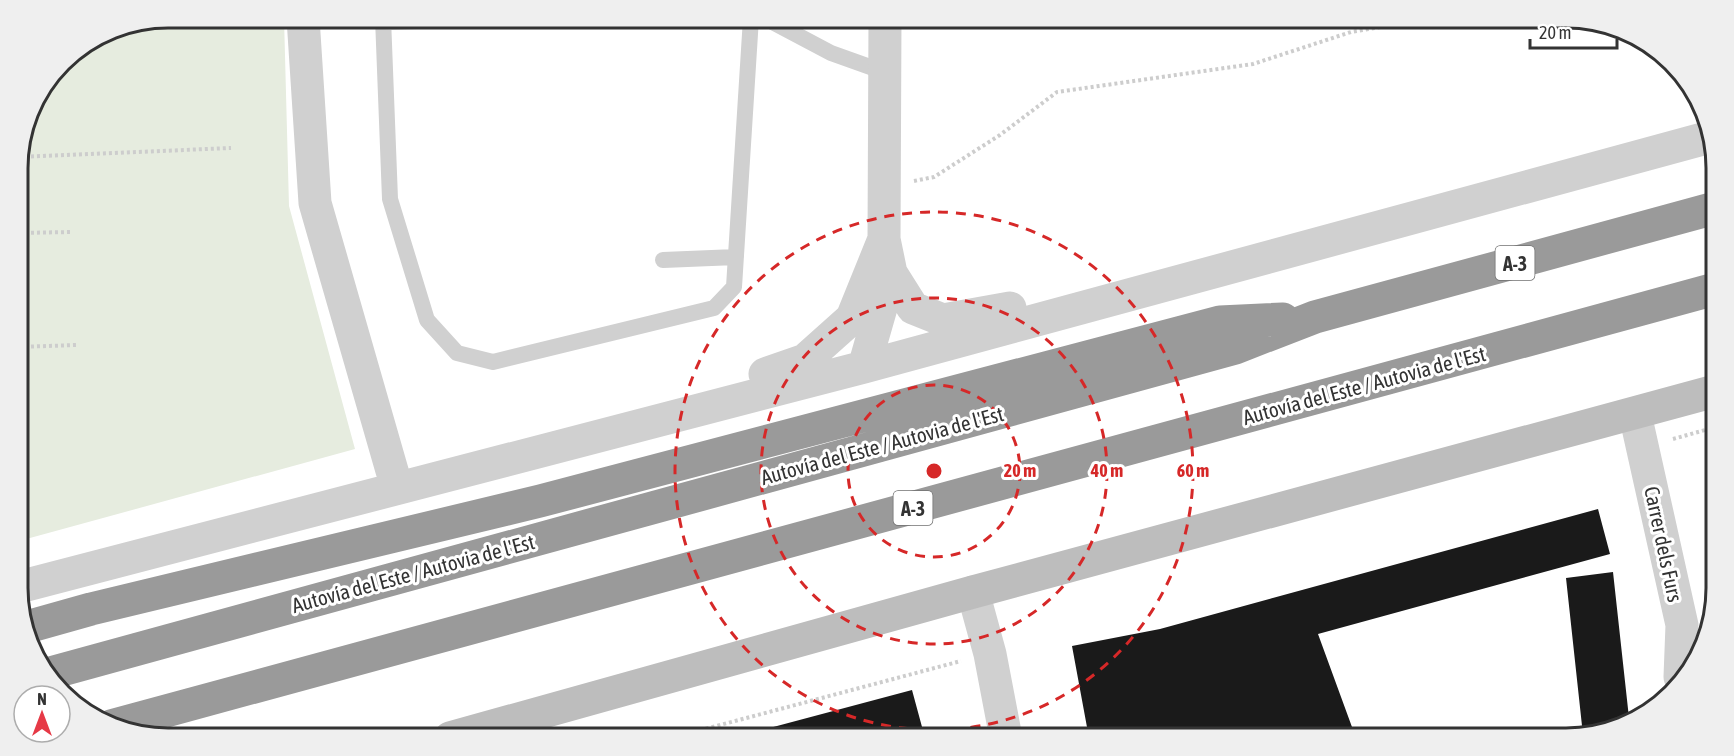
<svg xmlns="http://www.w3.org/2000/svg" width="1734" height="756" font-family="'Asap Condensed',sans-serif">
  <rect width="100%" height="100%" fill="#fff"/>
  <path fill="#e6ecdf" d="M168,18H284L289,206L355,449L19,541L18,158L34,102L69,56L111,29Z"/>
  <path fill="#1a1a1a" d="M1598,509L1610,554L1318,634L1356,738H1089L1072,646L1160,629Z
    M1613,572L1629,718L1583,735L1566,578Z
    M912,690L925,738H736V737Z"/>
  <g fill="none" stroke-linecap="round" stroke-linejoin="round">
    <path stroke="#cdcdcd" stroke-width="4" stroke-dasharray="3 3" stroke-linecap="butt" d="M19,157L231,148
      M914,181L934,177L1000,135L1057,92L1253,64L1351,32L1436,18
      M19,233L71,232
      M19,347L76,345
      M1673,439L1716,427
      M671,738L961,661"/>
    <path stroke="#d0d0d0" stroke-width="16" d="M383,18L390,199L427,320L457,353L493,362L714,308L734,287L751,18
      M765,18L831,53L873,68L885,81
      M383,22L514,18
      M663,260L736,257"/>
    <path stroke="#d0d0d0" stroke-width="33" d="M303,18L315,203L397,488
      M885,18L884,239L891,273L913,308L943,320L1010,308
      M864,367L891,273
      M765,374L805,360L852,318L884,239
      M1635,414L1682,625L1680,677
      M19,587L864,367L1710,137
      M973,592L990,654L1006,738"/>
    <path stroke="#bdbdbd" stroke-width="33" d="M450,738L973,592L1715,391"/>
    <path stroke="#9a9a9a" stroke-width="33" d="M27,627L91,609L540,501L1220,322L1283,319
      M47,674L1235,348L1315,317L1715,208
      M111,726L1715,289"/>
  </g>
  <g fill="none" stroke="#d62828" stroke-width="3" stroke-dasharray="10 8">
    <circle cx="934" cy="471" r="86"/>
    <circle cx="934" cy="471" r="173"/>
    <circle cx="934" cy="471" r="259"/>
  </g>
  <g text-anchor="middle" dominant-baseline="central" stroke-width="6" stroke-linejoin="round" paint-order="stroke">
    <g fill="#fff" stroke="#707070" stroke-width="1.5">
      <rect x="1495.5" y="246" width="39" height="34" rx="4.5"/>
      <rect x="893.5" y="491" width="39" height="34" rx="4.5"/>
    </g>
    <g font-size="20" font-weight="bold" fill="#333">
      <text x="1515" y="263">A-3</text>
      <text x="913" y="508">A-3</text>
    </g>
    <g font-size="21" fill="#333" stroke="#fff">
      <text transform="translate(1364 385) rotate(-15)">Autovía del Este / Autovia de l'Est</text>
      <text transform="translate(882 445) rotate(-15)">Autovía del Este / Autovia de l'Est</text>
      <text transform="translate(1664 544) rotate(78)">Carrer dels Furs</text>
      <text transform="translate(413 573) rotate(-15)">Autovía del Este / Autovia de l'Est</text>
    </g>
  </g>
  <path d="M0 0H1734V756H0ZM168 28H1566A140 140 0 0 1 1706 168V588A140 140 0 0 1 1566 728H168A140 140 0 0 1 28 588V168A140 140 0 0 1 168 28Z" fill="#efefef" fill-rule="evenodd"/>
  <path fill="none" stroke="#333" stroke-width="3" d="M168 28H1566A140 140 0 0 1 1706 168V588A140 140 0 0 1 1566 728H168A140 140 0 0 1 28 588V168A140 140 0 0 1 168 28Z"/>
  <circle cx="934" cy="471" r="9" fill="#d62828" stroke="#fff" stroke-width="3"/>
  <g font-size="18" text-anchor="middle" font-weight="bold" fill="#d62828" stroke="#fff" stroke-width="6" stroke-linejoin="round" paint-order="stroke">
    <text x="1020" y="477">20 m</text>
    <text x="1107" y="477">40 m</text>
    <text x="1193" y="477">60 m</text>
  </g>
  <g transform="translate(42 714)"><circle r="28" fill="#ffffff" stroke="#adadad" stroke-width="1.5"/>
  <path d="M0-4.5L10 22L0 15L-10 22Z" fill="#e63946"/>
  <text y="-9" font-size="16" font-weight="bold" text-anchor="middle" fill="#333333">N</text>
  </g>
  <path d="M1530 39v9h87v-9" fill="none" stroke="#333333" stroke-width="3"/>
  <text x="1539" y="39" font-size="18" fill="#333333" stroke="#ffffff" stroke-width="4.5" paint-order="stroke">20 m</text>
</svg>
